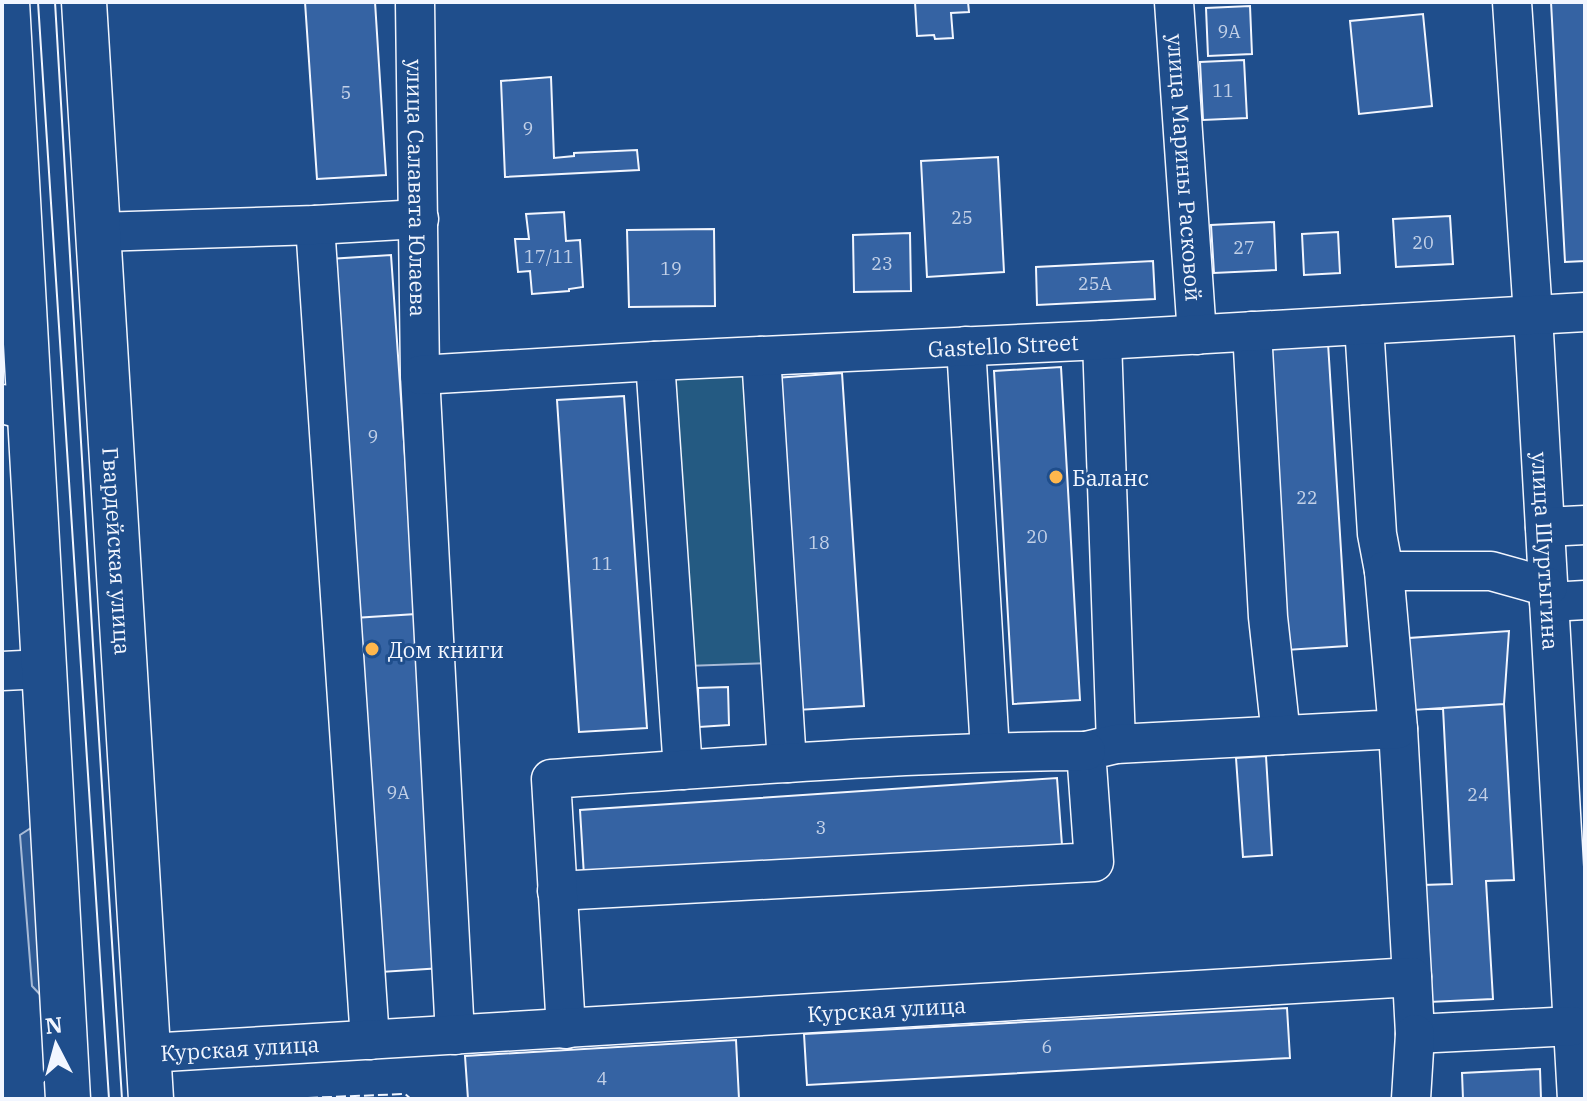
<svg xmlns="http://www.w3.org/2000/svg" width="1587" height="1101" font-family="'IBM Plex Serif',serif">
  <rect width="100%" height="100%" fill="#1f4e8c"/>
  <path fill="#245a82" stroke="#a8bbd7" stroke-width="2" d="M751,368L768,663L686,666L667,373Z"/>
  <path fill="#305b95" stroke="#a8bbd7" stroke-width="2" d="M34,826L46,1001L32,986L20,835Z"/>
  <path fill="#3563a3" stroke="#f2f6ff" stroke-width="2" d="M305,2H375L386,175L317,179Z
    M910,2H968L969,12L951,13L953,38L935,39L934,35L917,36L915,2Z
    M1551,2H1585V261L1565,262Z
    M1250,6L1252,54L1208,56L1206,8Z
    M1423,14L1432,106L1359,114L1350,21Z
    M1244,60L1247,118L1203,120L1200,62Z
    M551,77L554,158L574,156V153L637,150L639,170L505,177L501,81Z
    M998,157L1004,272L927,277L921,161Z
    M564,212L566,241L580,240L583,287L569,289V291L532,294L530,271L518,272L515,239H529L526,214Z
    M1450,216L1453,264L1396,267L1393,219Z
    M1274,222L1276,270L1214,273L1211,225Z
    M714,229L715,306L629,307L627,230Z
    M1338,232L1340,273L1304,275L1302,234Z
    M910,233L911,291L854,292L853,235Z
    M391,255L416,614L354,618L329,259Z
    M1153,261L1155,299L1037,305L1036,267Z
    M1328,343L1347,646L1286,650L1267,347Z
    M1061,367L1080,700L1013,704L994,371Z
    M842,373L864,706L797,710L775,378Z
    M624,396L647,728L579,732L557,400Z
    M416,614L442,968L381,972L354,618Z
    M1509,631L1504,704L1413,710L1409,638Z
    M728,687L729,725L699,727L698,688Z
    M1504,704L1514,880L1486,881L1493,999L1429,1002L1423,885L1452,884L1443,708Z
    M1266,756L1272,855L1243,857L1236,758Z
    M1057,778L1062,845L584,876L580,810Z
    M1287,1008L1290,1058L807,1085L804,1034Z
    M736,1040L739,1099H468L465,1056Z
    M1540,1069L1541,1099H1463L1462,1073Z"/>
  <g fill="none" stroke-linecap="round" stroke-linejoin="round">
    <defs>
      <g id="minor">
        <path id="s1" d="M415,2L420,375L455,1035"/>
        <path id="s2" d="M1174,2L1197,335"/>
        <path id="s3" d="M1512,2L1533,315L1577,1099"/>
        <path d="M315,225L370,1040"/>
        <path d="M98,232L315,225L419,219"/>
        <path d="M1364,325L1377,534L1384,571"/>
        <path d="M1252,331L1268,617L1281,735"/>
        <path d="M1102,340L1116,744"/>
        <path d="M966,346L990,751"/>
        <path d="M761,356L787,763"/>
        <path d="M655,361L683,770"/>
        <path id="s4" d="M420,375L655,361L1102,340L1585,312"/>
        <path d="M2,404L30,411"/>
        <path d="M1545,527L1585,525"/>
        <path d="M1549,602L1585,600"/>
        <path d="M2,671L44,669"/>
        <path d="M1398,729L1412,977"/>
        <path d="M557,891L1094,862L1086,751L1116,744L1398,729L1384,571H1491L1548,587"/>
        <path d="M566,1029L551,779C729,767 908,752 1086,751"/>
        <path id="s5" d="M148,1053L1412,977L1415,1034L1573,1026"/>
        <path d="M1411,1099L1415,1034"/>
      </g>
      <g id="major">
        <path d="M7,2L68,1099"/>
        <path id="s6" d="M84,2L151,1099"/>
      </g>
    </defs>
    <use href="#minor" stroke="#f2f6ff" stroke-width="41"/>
    <use href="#major" stroke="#f2f6ff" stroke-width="47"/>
    <use href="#minor" stroke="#1f4e8c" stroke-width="38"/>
    <use href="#major" stroke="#1f4e8c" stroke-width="44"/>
    <path stroke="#f2f6ff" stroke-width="2" d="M38,2L109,1099
      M55,2L93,645L122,1099"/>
    <path stroke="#f2f6ff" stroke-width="2" stroke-dasharray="10 4" stroke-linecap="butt" d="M280,1099L405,1094L411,1099"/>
  </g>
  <g fill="#ffb74d" stroke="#1f4e8c" stroke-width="3">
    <circle cx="1056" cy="477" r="8"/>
    <circle cx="372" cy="649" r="8"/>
  </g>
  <g text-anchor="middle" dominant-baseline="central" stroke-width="6" stroke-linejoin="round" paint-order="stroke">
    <g font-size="18" fill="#c3d1e8">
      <text x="1229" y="31">9А</text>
      <text x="1223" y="90">11</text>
      <text x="346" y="92">5</text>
      <text x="528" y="128">9</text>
      <text x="962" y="217">25</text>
      <text x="1423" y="242">20</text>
      <text x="1244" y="247">27</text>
      <text x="549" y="256">17/11</text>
      <text x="882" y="263">23</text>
      <text x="671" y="268">19</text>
      <text x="1095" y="283">25А</text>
      <text x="373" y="436">9</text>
      <text x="1307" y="497">22</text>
      <text x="1037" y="536">20</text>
      <text x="819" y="542">18</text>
      <text x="602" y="563">11</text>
      <text x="398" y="792">9А</text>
      <text x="1478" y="794">24</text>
      <text x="821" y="827">3</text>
      <text x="1047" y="1046">6</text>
      <text x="602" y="1078">4</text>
    </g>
    <g font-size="22" fill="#f2f6ff" stroke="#1f4e8c">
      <text stroke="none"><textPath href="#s2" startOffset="166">улица Марины Расковой</textPath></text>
      <text stroke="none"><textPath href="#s1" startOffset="186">улица Салавата Юлаева</textPath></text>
      <text stroke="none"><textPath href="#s4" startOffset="584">Gastello Street</textPath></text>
      <text stroke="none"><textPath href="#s6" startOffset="550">Гвардейская улица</textPath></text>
      <text stroke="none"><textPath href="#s3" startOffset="550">улица Шуртыгина</textPath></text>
      <text stroke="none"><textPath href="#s5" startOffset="740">Курская улица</textPath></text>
      <text stroke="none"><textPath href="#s5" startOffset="92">Курская улица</textPath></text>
    </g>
    <g font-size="22" fill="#f2f6ff" stroke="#1f4e8c" text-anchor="start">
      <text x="1072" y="477">Баланс</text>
      <text x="388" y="649">Дом книги</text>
    </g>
  </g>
  <rect width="1587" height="1101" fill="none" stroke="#f2f6ff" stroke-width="8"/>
  <g transform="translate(56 1045) rotate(354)" stroke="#1f4e8c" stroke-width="6" paint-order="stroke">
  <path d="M0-6L14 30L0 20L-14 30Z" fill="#f2f6ff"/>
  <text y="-12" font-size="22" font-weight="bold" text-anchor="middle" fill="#f2f6ff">N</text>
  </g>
</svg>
